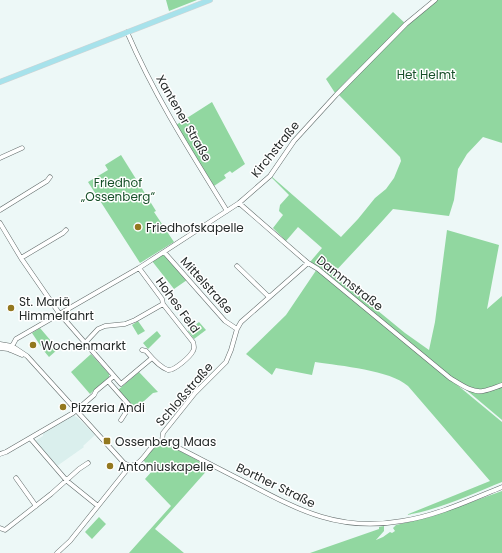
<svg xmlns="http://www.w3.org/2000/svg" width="502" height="553" font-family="Poppins,sans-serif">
  <rect width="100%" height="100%" fill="#edf8f7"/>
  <path fill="#daefed" d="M73,415L78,418L95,435L83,446L84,447L57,466L35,441L43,436V433Z"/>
  <path fill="#91d7a0" d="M166,0H197L169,11Z
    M437,0H502V143L483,137L467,154L458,169L454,200L449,216L393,209C374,231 353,252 333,274L405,333L429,350L435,322L447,230L499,245L487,309L502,296V384L476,391L450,379L502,422V482C474,493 436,511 406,515L490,481L408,386C390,370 341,366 315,362L312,375L276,368L272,375L246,354L286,315L317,269L310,262L322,248L298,227L286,241L273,228L283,215L279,211L280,205L289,195L271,177V176L341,237L358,219L375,198L386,189L394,178L401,161L400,157L338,94L355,76L353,74L335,93L326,79L393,12L407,25Z
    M212,102L245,164L232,173L230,171L224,175L226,178L214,186L176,125Z
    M121,155L156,211L154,212L174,242L140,263L88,182L108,170L105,165Z
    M164,254L187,280L174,289L152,261Z
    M138,321L145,331L138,335L132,325Z
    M199,322L206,330L194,339L188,331Z
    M40,328L57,348V350L49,357L44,351L32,333Z
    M157,331L161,336L148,349L143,343Z
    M91,354L109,374V377L90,394L71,372Z
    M139,372L158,392L153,393L134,410L118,390Z
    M502,387V420L464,388L479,394Z
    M161,443L167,444L210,467L155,529L184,553H129L171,506L145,479L153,470L143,460L157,445Z
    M502,491V553H310L379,529V527L384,526V531L376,540L383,537L390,532L392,533L395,531L393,528L396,525L430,517Z
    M99,517L106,524L92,539L85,532Z"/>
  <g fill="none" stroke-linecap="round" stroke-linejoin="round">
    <defs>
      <path id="minor" d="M127,32C154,95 191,153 227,211
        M0,158L22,148
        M239,203L308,263L318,269L450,378C460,384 472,393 483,391C490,390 496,387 502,385
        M0,210L47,181L50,177
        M0,223L21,258L59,313L121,384L152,358
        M164,252L225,321L237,329
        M21,258L63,233L66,230
        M237,266L269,297
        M139,268L162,299L163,304L193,342C194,345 195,348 193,351C190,357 174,371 168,370C159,367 151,357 146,351L142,350
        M85,343L98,329L105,326L125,324L135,320L163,304
        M0,344L12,346L27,356L124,463L130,466
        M0,348L8,349L22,355
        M10,350L16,339L139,268L239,203L270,176L294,141L336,95L406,24L435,0
        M108,381L130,406L121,420
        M30,438L67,481L98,506
        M162,441L169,443C195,456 221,470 247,483C300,511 340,532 402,521C436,516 470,500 502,487
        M162,441L163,433L195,393L226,362L231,350L237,329L241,322L308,263
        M0,454L6,452L73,413L94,395L96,391L114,376
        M16,478L36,506
        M0,528L5,530L51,494L79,469L88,463
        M57,553L70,541L130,466C144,465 148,444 162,441"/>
      <path id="major" d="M0,82L210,0"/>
    </defs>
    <use href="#minor" stroke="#626c6b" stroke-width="5"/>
    <use href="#major" stroke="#d3d4d4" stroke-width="6"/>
    <use href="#minor" stroke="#fff" stroke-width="4"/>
    <use href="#major" stroke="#a7e2eb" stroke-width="5"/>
  </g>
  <g fill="#93781f" stroke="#fff" stroke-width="1.5">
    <circle cx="138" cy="227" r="4"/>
    <circle cx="11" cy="308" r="4"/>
    <circle cx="33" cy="345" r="4"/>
    <circle cx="63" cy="407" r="4"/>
    <rect x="103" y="437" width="8" height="8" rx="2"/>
    <circle cx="110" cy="466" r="4"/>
  </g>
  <g text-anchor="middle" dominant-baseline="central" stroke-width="3" stroke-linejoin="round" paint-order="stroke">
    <g font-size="12" fill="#175029" stroke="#fff">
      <text x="426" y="74">Het Helmt</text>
      <text x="118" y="182">Friedhof<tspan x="118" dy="14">„Ossenberg“</tspan></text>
    </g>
    <g font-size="12" fill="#252a29" stroke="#fff">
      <text transform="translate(184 118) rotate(60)">Xantener Straße</text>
      <text transform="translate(275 149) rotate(-51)">Kirchstraße</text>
      <text transform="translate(350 283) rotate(38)">Dammstraße</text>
      <text transform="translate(207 285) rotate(48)">Mittelstraße</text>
      <text transform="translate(178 305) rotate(54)">Hohes Feld</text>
      <text transform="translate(184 394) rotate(-49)">Schloßstraße</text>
      <text transform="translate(276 485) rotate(26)">Borther Straße</text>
    </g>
    <g font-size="12" fill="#252a29" stroke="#fff" text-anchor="start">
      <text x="146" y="227">Friedhofskapelle</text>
      <text x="19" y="301">St. Mariä<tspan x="19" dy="14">Himmelfahrt</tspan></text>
      <text x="41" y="345">Wochenmarkt</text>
      <text x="71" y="407">Pizzeria Andi</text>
      <text x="115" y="441">Ossenberg Maas</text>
      <text x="118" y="466">Antoniuskapelle</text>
    </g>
  </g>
</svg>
